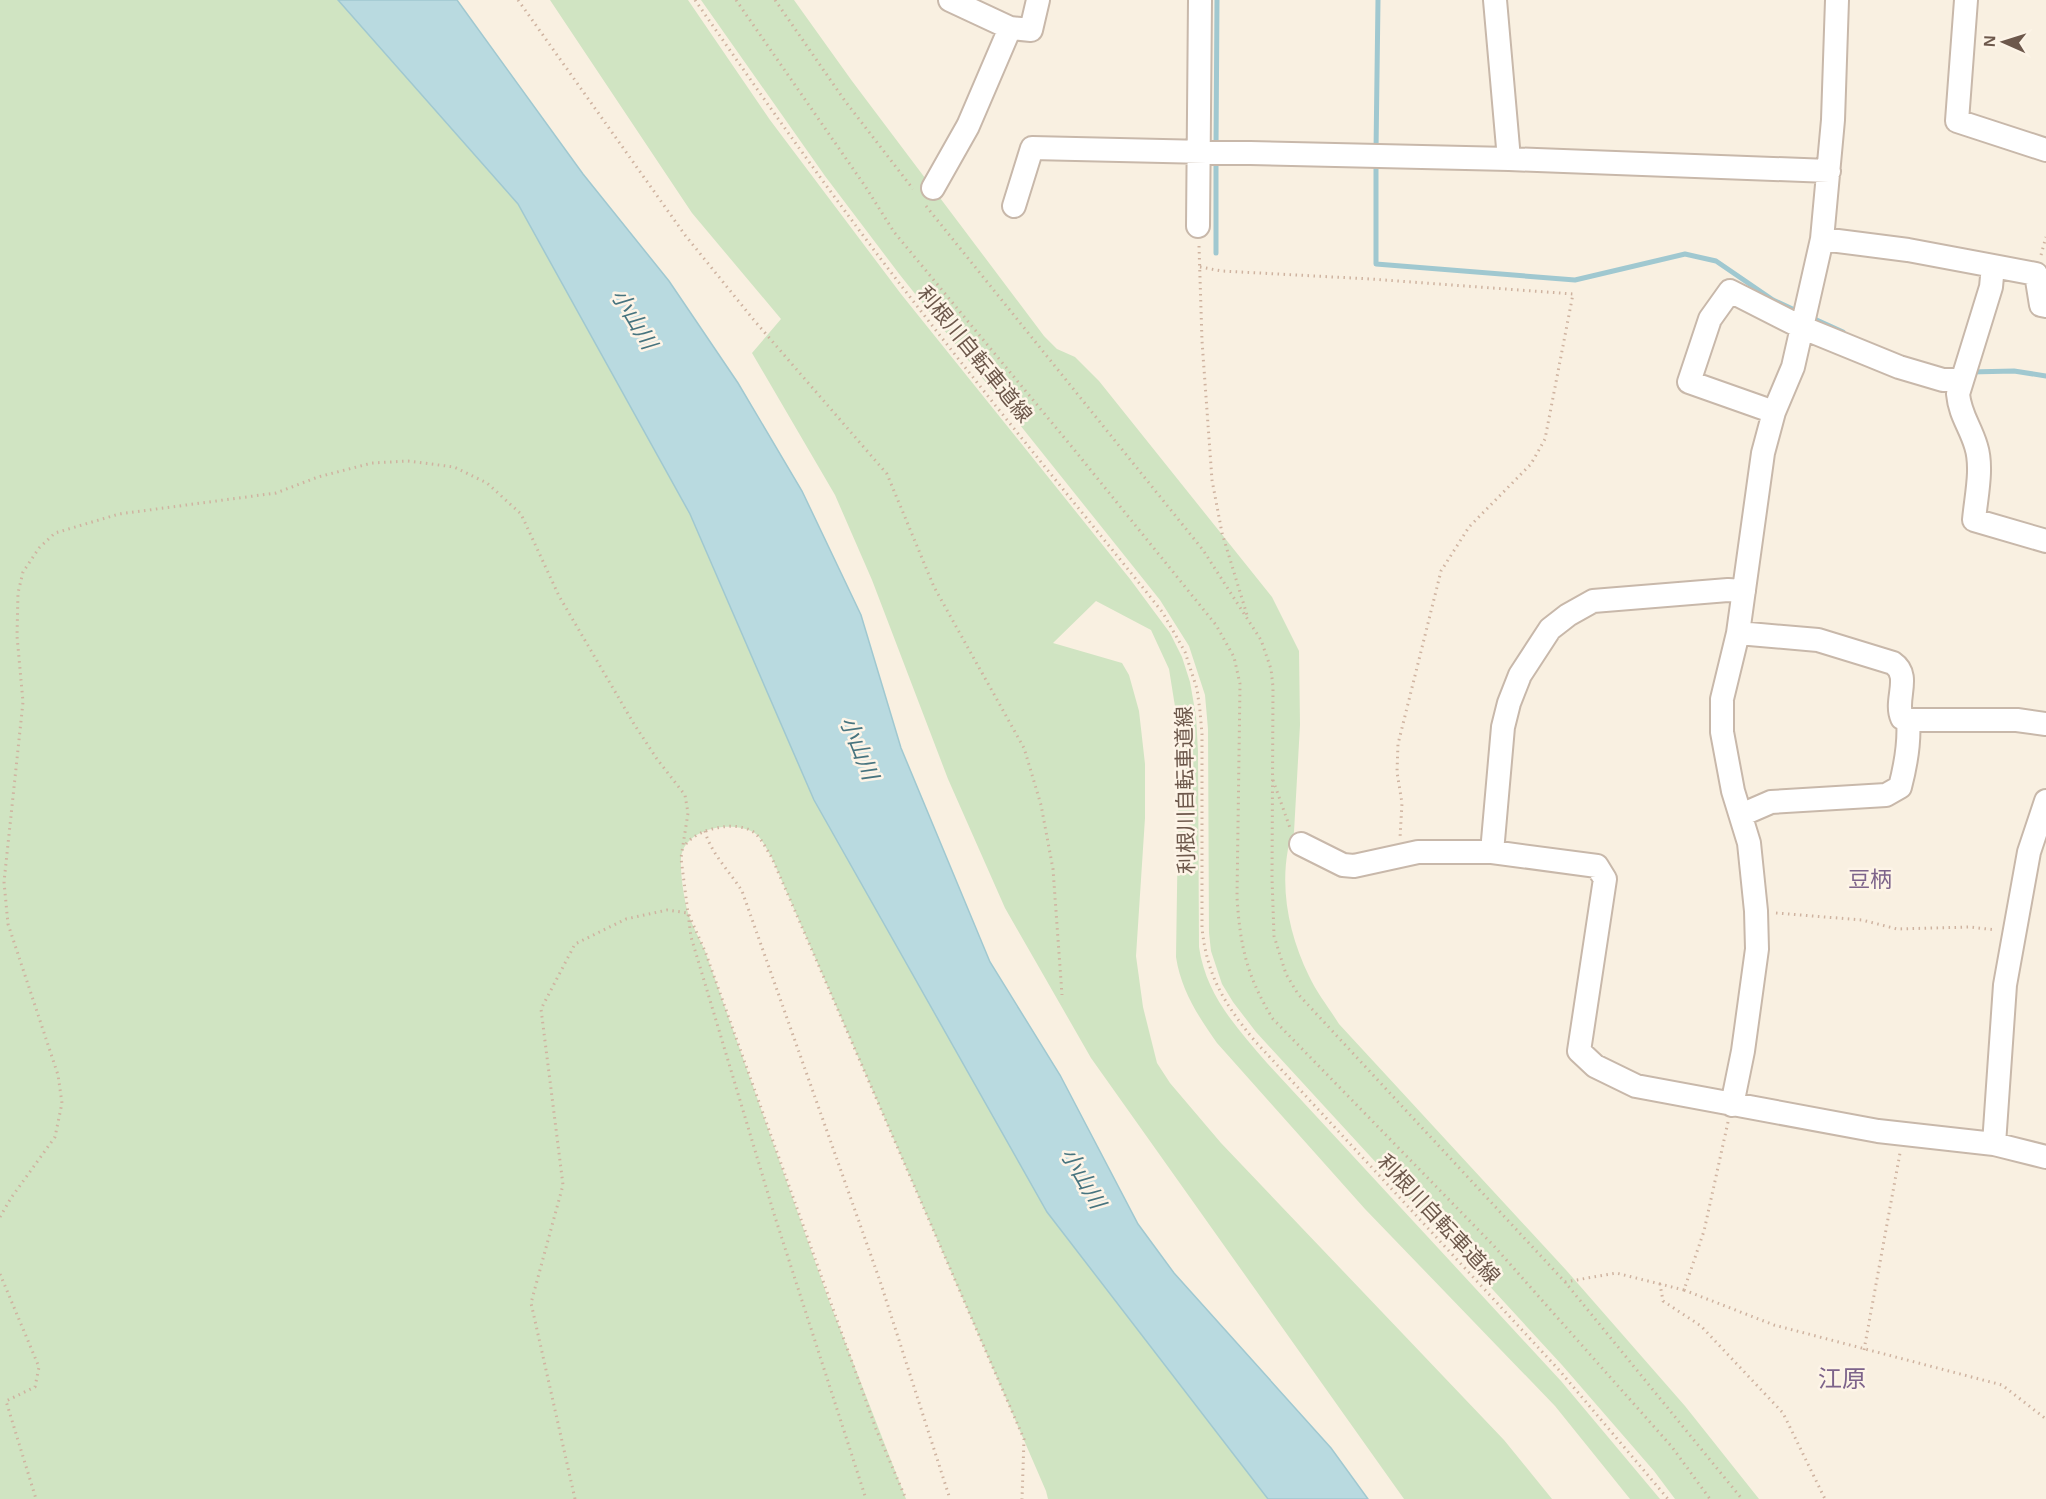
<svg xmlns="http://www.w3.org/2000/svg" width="2046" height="1499" font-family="Arial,'Noto Sans JP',sans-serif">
  <rect width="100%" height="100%" fill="#f9f0e1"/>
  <path fill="#d0e4c2" d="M0,0H338L518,204L690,514L814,800L1047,1212L1268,1499H1048L1046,1491L772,858C767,850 761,836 753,832C731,820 684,828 681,858C680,872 684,900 688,913C692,926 700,939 705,951L828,1298L906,1499H0Z
    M550,0H688L770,120L901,294L1130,579L1170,633L1182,657L1190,682L1196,716L1198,751L1199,947C1206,995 1236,1027 1267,1063L1561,1381L1660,1499H1630L1555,1406L1365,1209L1217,1043C1198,1016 1181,990 1176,957L1179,760L1177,719L1169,669L1151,630L1096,601L1053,643L1122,663L1129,675L1139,711L1145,764V818L1136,956L1143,1007L1157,1063L1170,1083L1221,1143L1504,1440L1552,1499H1404L1091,1058L1005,908L948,779L872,580L835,495L752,353L781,319L692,213Z
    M701,0H794L852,81L1044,336L1057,349L1075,357L1099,381L1272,597L1299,651L1300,725L1294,832C1293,839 1289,843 1288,849C1280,892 1290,937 1309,976C1317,993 1329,1008 1339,1024L1566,1270L1685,1406L1759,1499H1675L1654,1471L1562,1365L1256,1032L1233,1002L1222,984L1211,951L1209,933L1208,729L1205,695L1189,646L1160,600L900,275L825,176Z"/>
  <path fill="#b9dae0" stroke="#a0c8d0" stroke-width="1.5" d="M338,0H457L583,174L669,281L738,383L802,491L861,615L901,748L990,962L1060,1075L1138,1224L1174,1273L1331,1448L1368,1499H1268L1047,1212L814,800L690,514L518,204Z"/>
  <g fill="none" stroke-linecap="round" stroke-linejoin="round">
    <path stroke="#a0c8d0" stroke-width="5" d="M1216,147L1217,0
      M1376,151L1378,0
      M1376,161V264L1575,280L1685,254L1716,261L1773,300L1799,312
      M1216,253V159
      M1810,317L1843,332
      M1970,372L2014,371L2046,376"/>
    <defs>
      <path id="minor" d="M950,0L1010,28L1031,30L1038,0
        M1495,0L1509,159
        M1966,0L1957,121L2046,150
        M933,188L968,126L1010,28
        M1014,206L1032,148L1509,159L1829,171
        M1198,226L1200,0
        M1822,239L1908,250L2036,274L2041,305L2046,306
        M1993,266L1991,287L1958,394C1960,415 1970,426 1976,446C1983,468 1976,497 1974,520L2046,541
        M1774,412L1689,382L1710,319L1730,291L1801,327L1899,367L1943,380H1962
        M1738,633L1818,640L1893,663C1912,676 1894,700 1902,718L1908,720H2017L2046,724
        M1741,815L1771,802L1886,795L1900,787C1906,764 1910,743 1908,720
        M1301,844L1343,865L1354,866L1418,852H1492L1597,866L1605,879L1579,1051L1595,1066L1636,1086L1878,1131L1994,1144L2046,1157
        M1492,852L1503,727L1509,703L1520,675L1550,629L1568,615L1593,601L1728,590L1744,591
        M1732,1105L1743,1051L1757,949L1756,911L1749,843L1733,791L1722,732V699L1738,633L1763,453L1774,412L1793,367L1822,239L1833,120L1837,0
        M1994,1144L2005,985L2029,852L2046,801"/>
    </defs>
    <use href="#minor" stroke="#c8b8aa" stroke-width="26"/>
    <path stroke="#cfb3a0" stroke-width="3" stroke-dasharray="1.5 4.5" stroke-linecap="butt" d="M518,0L685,235L753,319L887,474L934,587L1024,748L1041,805L1053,869L1062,995
      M695,0C769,107 844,213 924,315C997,409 1073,501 1148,594L1163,613L1185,652L1197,689L1200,711L1202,734V928C1207,976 1224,1003 1254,1040L1559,1370L1668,1499
      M736,0L865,186L894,232L1072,447L1216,625L1234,657L1240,684L1237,897C1240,946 1247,977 1273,1019L1494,1246L1672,1447L1710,1499
      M775,0L845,101L913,189
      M926,206L1203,550L1261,640L1271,669L1273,687L1272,878L1274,936L1286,974L1298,994L1565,1282L1742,1499
      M1199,246L1202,341L1212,480L1222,533L1247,615
      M2041,255L2046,237
      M1200,267L1222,271L1371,279L1573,294L1545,439L1531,464L1469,527L1441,571L1398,744L1397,772L1402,803L1400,838
      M1273,780L1290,828
      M705,831C710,852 730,872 742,891L880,1281L950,1499
      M686,844C698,828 740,819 756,834C762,840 767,850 772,858L1024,1439L1022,1499
      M1776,913L1862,920L1897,929L1970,927L1996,930
      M1728,1122L1704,1231L1684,1290L1774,1325L2002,1385L2046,1419
      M0,1217L11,1198L55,1137L62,1103L58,1075L8,924L4,882L23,702L17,636L18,593L23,572L39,548L55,533L119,514L276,493L318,477L372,463L408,461L454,467L487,483L521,514L559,596L634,724L657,759L685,795L688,813L681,858L691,937L775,1217L866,1499
      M0,1274L39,1367L35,1387L6,1401L36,1499
      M1565,1282L1616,1273L1660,1284
      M1684,1290L1660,1284L1663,1301L1701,1326L1783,1413L1825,1499
      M1864,1350L1900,1153
      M575,1499L531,1303L563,1185L541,1009L575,944L626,919L667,910L688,913L705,951L876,1429L906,1499"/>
    <use href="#minor" stroke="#fff" stroke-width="22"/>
  </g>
  <g text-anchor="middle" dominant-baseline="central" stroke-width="5" stroke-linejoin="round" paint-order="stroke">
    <g font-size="21" fill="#6d584b" stroke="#fdf4e7">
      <text transform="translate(975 354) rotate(51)">利根川自転車道線</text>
      <text transform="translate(1185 790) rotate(-91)">利根川自転車道線</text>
      <text transform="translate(1439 1219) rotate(47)">利根川自転車道線</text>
    </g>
    <g font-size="22" font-style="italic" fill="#47747f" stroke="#fdf4e7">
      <text transform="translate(634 319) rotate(59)">小山川</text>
      <text transform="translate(859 748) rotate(68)">小山川</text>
      <text transform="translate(1083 1178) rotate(60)">小山川</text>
    </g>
    <g font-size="22" fill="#7d638a" stroke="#fdf4e7">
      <text x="1870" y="879">豆柄</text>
    </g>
    <g font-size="24" fill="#7d638a" stroke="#fdf4e7">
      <text x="1842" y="1378">江原</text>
    </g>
  </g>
  <g transform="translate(2004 42) rotate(273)" stroke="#fdf4e7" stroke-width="4.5" paint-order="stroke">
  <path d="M0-4.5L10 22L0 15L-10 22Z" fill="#6d584b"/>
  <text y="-9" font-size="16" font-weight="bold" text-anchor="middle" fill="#6d584b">N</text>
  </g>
</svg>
